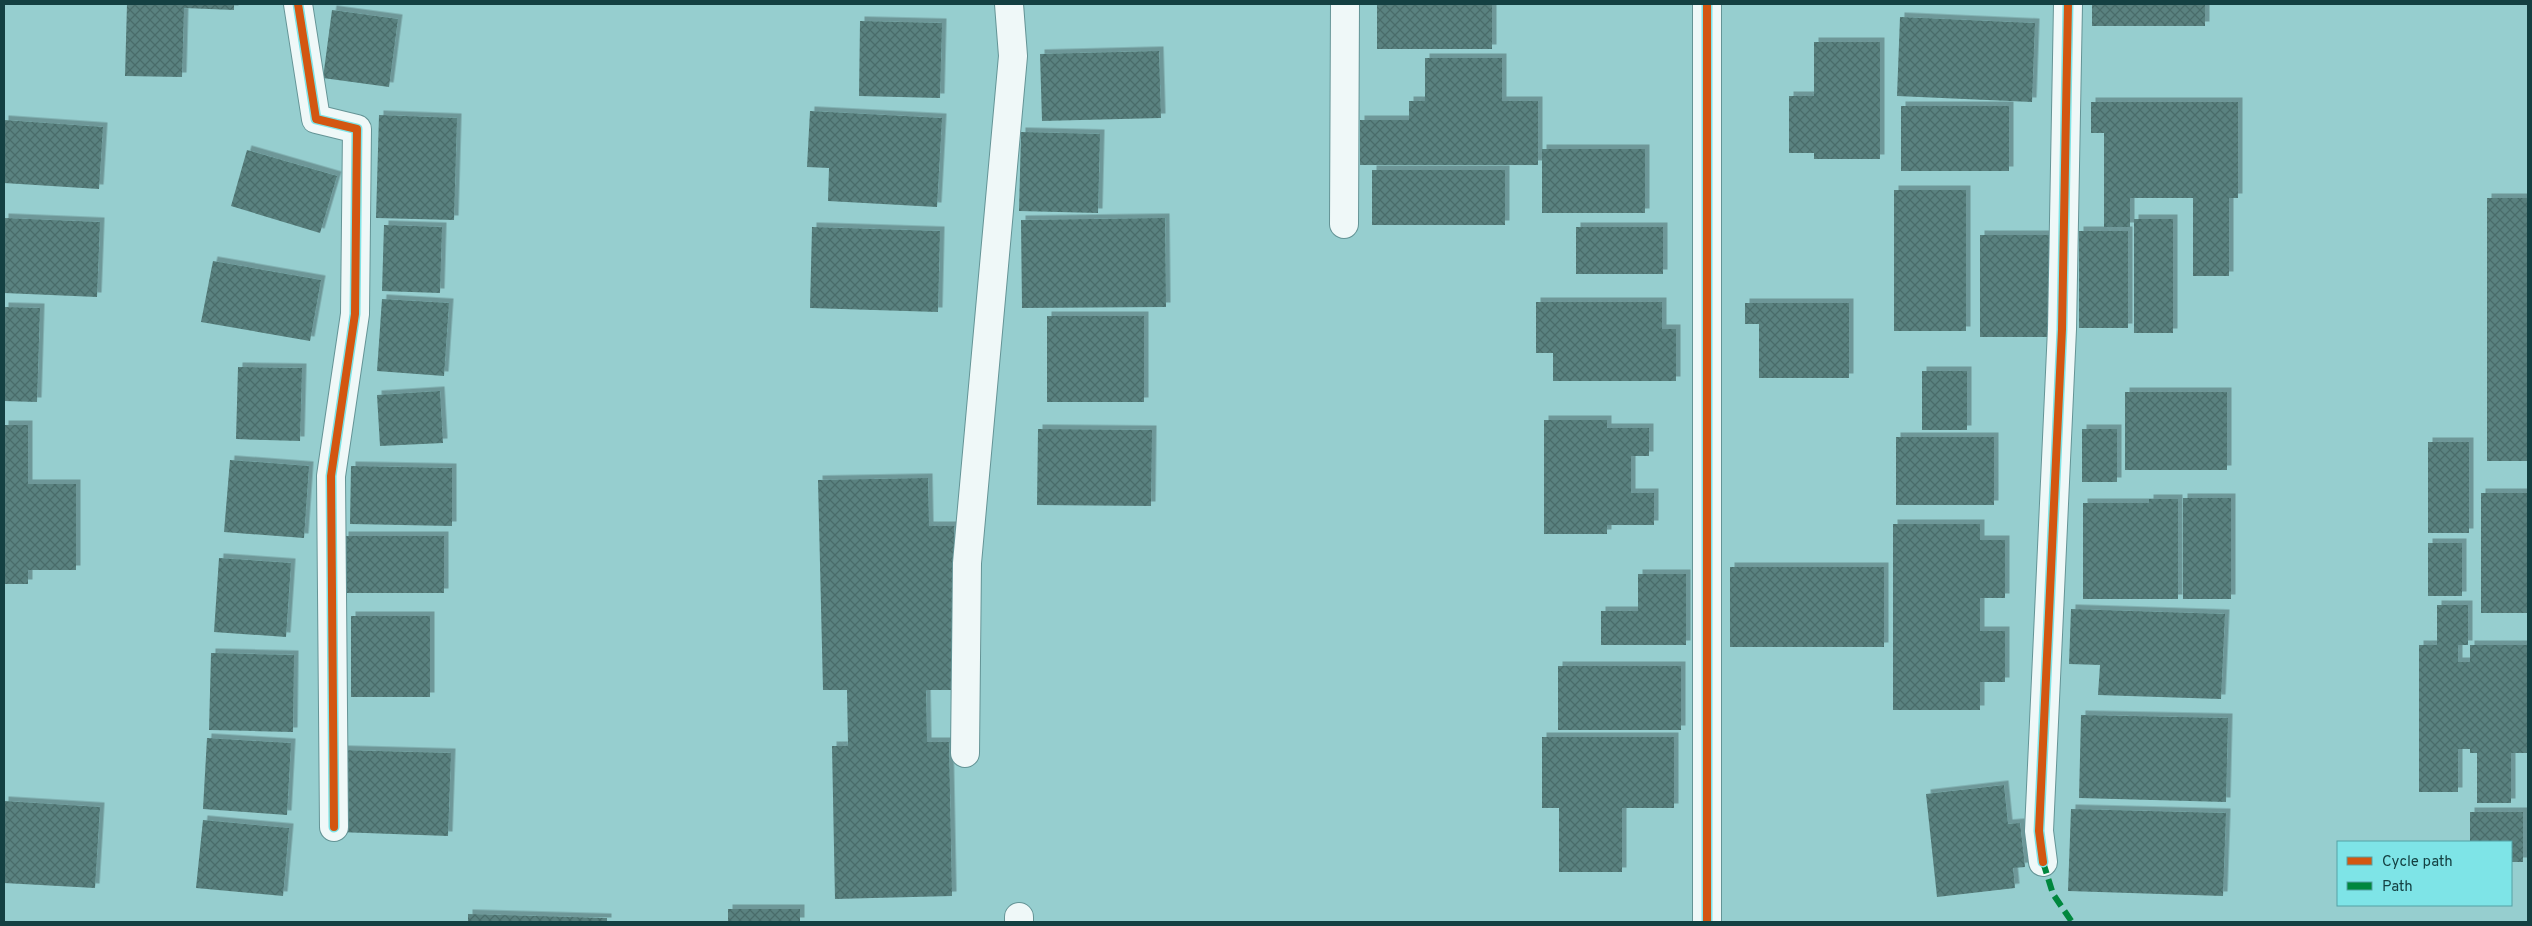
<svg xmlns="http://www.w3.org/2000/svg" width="2532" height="926" font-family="Overpass,sans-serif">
  <defs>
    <pattern id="building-cross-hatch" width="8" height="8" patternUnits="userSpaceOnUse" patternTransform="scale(1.25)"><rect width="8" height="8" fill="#5a8280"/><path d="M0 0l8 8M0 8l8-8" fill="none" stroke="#496c6a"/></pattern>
    <filter id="shadow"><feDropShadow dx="4.5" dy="-4.5" stdDeviation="0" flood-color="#0004"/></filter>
  </defs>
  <rect width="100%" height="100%" fill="#96cecf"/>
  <path fill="url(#building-cross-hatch)" filter="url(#shadow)" d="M127,4H234V10L184,8L182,77L125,76Z
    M1377,4H1492V49H1377Z
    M2092,4H2205V26H2092Z
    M332,10L398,19L389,87L323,78Z
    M1900,17L2035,23L2032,102L1897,96Z
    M860,21L942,23L940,98L859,96Z
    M1814,42H1880V159H1814V153H1789V96H1814Z
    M1159,51L1161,118L1042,121L1040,54Z
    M1425,58H1502V101H1538V165H1360V120H1409V101H1425Z
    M2091,102H2238V198H2229V276H2193V198H2130V227H2104V133H2091Z
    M1901,106H2009V171H1901Z
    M810,111L942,118L937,207L828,201L829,168L807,167Z
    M379,115L457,118L454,220L376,218Z
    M4,120L103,127L99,189L4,183Z
    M1021,132L1100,134L1098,213L1019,211Z
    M1542,149H1645V213H1542Z
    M247,150L337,176L320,233L231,206Z
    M1372,170H1505V225H1372Z
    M1894,190H1966V331H1894Z
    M2487,198H2528V461H2487Z
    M4,218L100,222L97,297L4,293Z
    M1165,218L1166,307L1022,308L1021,220Z
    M2134,219H2173V333H2134Z
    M384,225L442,227L440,293L382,291Z
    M812,227L940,231L938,312L810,308Z
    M1576,227H1663V274H1576Z
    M2079,231H2128V328H2079Z
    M1980,235H2054V337H1980Z
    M213,261L321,280L310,341L201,322Z
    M382,299L449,303L444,376L377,371Z
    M1536,302H1662V329H1676V381H1553V353H1536Z
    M1745,303H1849V378H1759V324H1745Z
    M4,307L40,308L37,402L4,401Z
    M1047,316H1144V402H1047Z
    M238,367L302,368L300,441L236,439Z
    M1922,371H1967V430H1922Z
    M440,391L443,443L380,446L377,395Z
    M2125,392H2227V470H2125Z
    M1544,420H1607V428H1649V456H1631V493H1654V525H1607V534H1544Z
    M4,425H28V484H76V570H28V584H4Z
    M1038,429L1152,430L1151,506L1037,505Z
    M2082,429H2117V482H2082Z
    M1896,437H1994V505H1896Z
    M2428,442H2469V533H2428Z
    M230,460L309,466L304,538L224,532Z
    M351,466L452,468V526L350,524Z
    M928,478L929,526H954L958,690H926L927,742H949L952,896L835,899L832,746H848L847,690H823L818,480Z
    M2481,493H2528V613H2481Z
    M2183,498H2231V599H2183Z
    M2149,499H2178V599H2083V503H2149Z
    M1893,524H1980V540H2005V598H1980V631H2005V682H1980V710H1893Z
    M344,536H444V593H344Z
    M2428,543H2462V596H2428Z
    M219,558L291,563L286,637L214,632Z
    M1730,567H1884V647H1730Z
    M1638,574H1686V645H1601V611H1638Z
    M2437,605H2468V645H2458V662H2470V645H2528V753H2511V803H2477V753H2470V749H2458V792H2419V645H2437Z
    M2071,609L2225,614L2221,699L2098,695L2100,665L2069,664Z
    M351,616H430V697H351Z
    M211,653L294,655L293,732L209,730Z
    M1558,666H1681V730H1558Z
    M2081,715L2228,718L2226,802L2079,798Z
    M1542,737H1674V808H1622V872H1559V808H1542Z
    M207,738L291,743L287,815L203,809Z
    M340,750L451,753L448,836L338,832Z
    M2004,785L2008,824L2020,823L2025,867L2013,868L2015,888L1937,897L1926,794Z
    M4,801L100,807L95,888L4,883Z
    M2071,809L2226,813L2223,896L2068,891Z
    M2470,812H2523V862H2511V842H2470Z
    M203,820L289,828L283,896L196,888Z
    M728,909H800V922H728Z
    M468,914L607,918V922H468Z"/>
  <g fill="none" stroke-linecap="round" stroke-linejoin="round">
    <defs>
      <path id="minor" d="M298,4L316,119L357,129L355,314L331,476L334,827
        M1707,4V922
        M1344,224L1345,4
        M965,753L967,563L1013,56L1009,4
        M2043,862L2039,831L2062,329L2068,4
        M1019,922V917"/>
    </defs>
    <use href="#minor" stroke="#649496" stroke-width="30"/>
    <use href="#minor" stroke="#eff8f8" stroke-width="28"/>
    <path stroke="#00873e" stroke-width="6" stroke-dasharray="12 6" stroke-linecap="butt" d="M2043,862L2053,894L2072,922"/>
    <defs>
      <path id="cycleway" d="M298,4L316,119L357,129L355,314L331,476L334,827
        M1707,4V922
        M2043,862L2039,831L2062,329L2068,4"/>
    </defs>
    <use href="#cycleway" stroke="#7ee4e7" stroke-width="11"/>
    <use href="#cycleway" stroke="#d35611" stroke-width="8"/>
  </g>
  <rect width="2532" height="926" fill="none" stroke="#144042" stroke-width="10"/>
  <rect x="2337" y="841" width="175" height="65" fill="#7ee4e7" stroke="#54a2a5"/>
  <rect x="2347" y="857" width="25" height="8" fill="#d35611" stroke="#54a2a5"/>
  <text x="2382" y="866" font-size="15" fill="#144042">Cycle path</text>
  <rect x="2347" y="882" width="25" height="8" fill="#00873e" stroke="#54a2a5"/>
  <text x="2382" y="891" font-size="15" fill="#144042">Path</text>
</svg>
